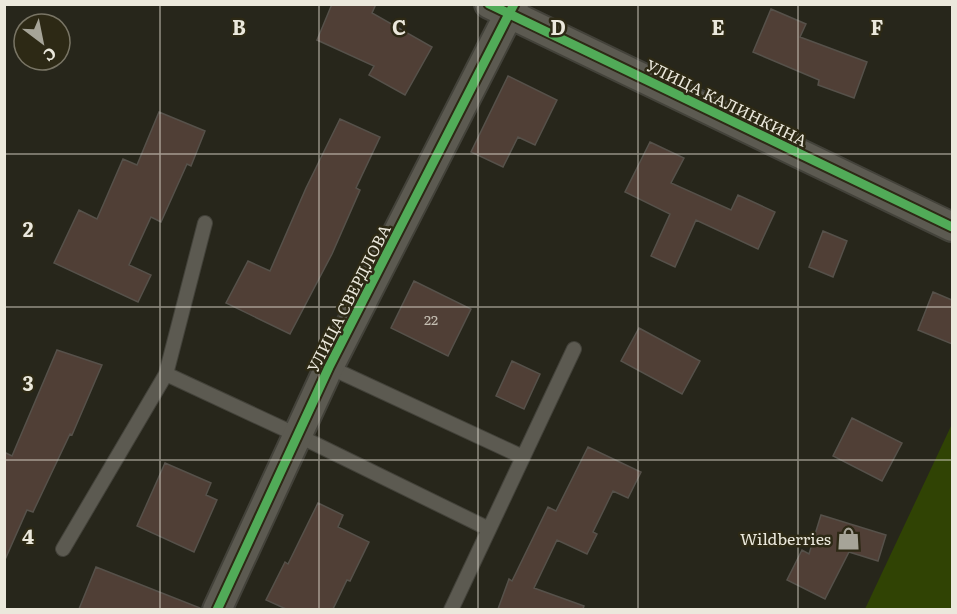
<svg xmlns="http://www.w3.org/2000/svg" width="957" height="614" font-family="Literata,serif">
  <rect width="100%" height="100%" fill="#27261b"/>
  <path fill="#304304" d="M952,424V609H865Z"/>
  <path fill="#503f36" stroke="#56514a" stroke-width="1.5" d="M332,4H376L372,13L432,47L405,95L369,75L374,66L317,40Z
    M771,9L806,24L800,37L867,62L854,98L818,85L819,80L753,52Z
    M508,76L557,100L535,145L518,137L503,167L471,152Z
    M159,112L205,131L191,166L187,164L161,222L151,217L129,265L151,275L138,302L54,263L79,210L97,219L123,159L137,165Z
    M340,119L380,137L356,188L360,190L332,254L290,334L226,303L248,261L270,271L306,188Z
    M650,142L684,158L671,183L731,210L738,195L775,212L758,249L696,220L675,267L651,256L670,214L625,192Z
    M823,231L847,241L833,277L809,267Z
    M414,281L471,309L448,356L391,328Z
    M933,292L952,300V344L918,330Z
    M639,328L700,361L682,394L621,361Z
    M57,350L102,365L72,435L70,434L33,512L27,510L4,562V452L12,456Z
    M512,361L540,374L524,409L496,396Z
    M852,418L902,443L882,481L833,456Z
    M588,447L641,472L628,498L613,491L593,532L597,534L587,554L557,540L534,588L584,606L583,609H498L509,579L512,581L548,507L556,511Z
    M165,463L211,483L206,495L217,500L194,552L137,526Z
    M318,503L343,515L338,527L369,542L350,581L347,580L333,609H286L266,600L285,562L288,564Z
    M821,515L886,535L878,561L849,552L825,599L787,580L802,550L809,554Z
    M96,567L200,608V609H79Z"/>
  <g fill="none" stroke-linecap="round" stroke-linejoin="round">
    <defs>
      <path id="lane" d="M329,367L523,457
        M166,374L297,435L489,529
        M63,549L166,374L205,223
        M451,610L574,349"/>
      <path id="street" d="M489,4L952,227
        M217,610L329,367L514,4"/>
    </defs>
    <use href="#lane" stroke="#43423a" stroke-width="16"/>
    <use href="#street" stroke="#43423a" stroke-width="32"/>
    <use href="#lane" stroke="#5c5a51" stroke-width="14"/>
    <use href="#street" stroke="#5c5a51" stroke-width="28"/>
    <defs>
      <path id="cycleway" d="M489,4L952,227
        M217,610L329,367L514,4"/>
    </defs>
    <use href="#cycleway" stroke="#2d2915" stroke-width="13"/>
    <use href="#cycleway" stroke="#51ab58" stroke-width="9"/>
  </g>
  <path fill="none" stroke="#ebe8dc" stroke-width="1.5" stroke-opacity="0.55" d="M160,4V610M319,4V610M478,4V610M638,4V610M798,4V610M4,154H952M4,307H952M4,460H952"/>
  <defs>
    <symbol id="shop-bare" viewBox="-9 -9 18 18"><path d="M-5-2.5h2.3a2.7 3.5 0 0 1 5.4 0H5L5.5 6h-11ZM-1.5-2.5h3a1.5 2.3 0 0 0-3 0Z" fill="#a6a498" stroke="#2d2915" stroke-width="2.5" paint-order="stroke"/></symbol>
  </defs>
  <g fill-rule="evenodd">
    <use href="#shop-bare" x="832" y="522" width="33" height="33"/>
  </g>
  <g text-anchor="middle" dominant-baseline="central" stroke-width="5" stroke-linejoin="round" paint-order="stroke">
    <g font-size="14" fill="#c4beb2">
      <text x="431" y="319">22</text>
    </g>
    <g font-size="16" fill="#ebe8dc" stroke="#2d2915">
      <text transform="translate(727 102) rotate(26)">УЛИЦА КАЛИНКИНА</text>
      <text transform="translate(348 298) rotate(-63)">УЛИЦА СВЕРДЛОВА</text>
    </g>
    <g font-size="16" fill="#ebe8dc" stroke="#2d2915" text-anchor="end">
      <text x="831" y="538">Wildberries</text>
    </g>
  </g>
  <g font-size="20" text-anchor="middle" font-weight="bold" fill="#ebe8dc" stroke="#2d2915" stroke-width="5" stroke-linejoin="round" paint-order="stroke">
    <text x="239" y="35">B</text>
    <text x="399" y="35">C</text>
    <text x="558" y="35">D</text>
    <text x="718" y="35">E</text>
    <text x="877" y="35">F</text>
    <text x="28" y="237">2</text>
    <text x="28" y="391">3</text>
    <text x="28" y="544">4</text>
  </g>
  <rect width="957" height="614" fill="none" stroke="#ebe8dc" stroke-width="12"/>
  <g transform="translate(42 42) rotate(148)"><circle r="28" fill="#2d2915" stroke="#797565" stroke-width="1.5"/>
  <path d="M0-4.5L10 22L0 15L-10 22Z" fill="#a6a498"/>
  <text y="-9" font-size="16" font-weight="bold" text-anchor="middle" fill="#ebe8dc">С</text>
  </g>
</svg>
